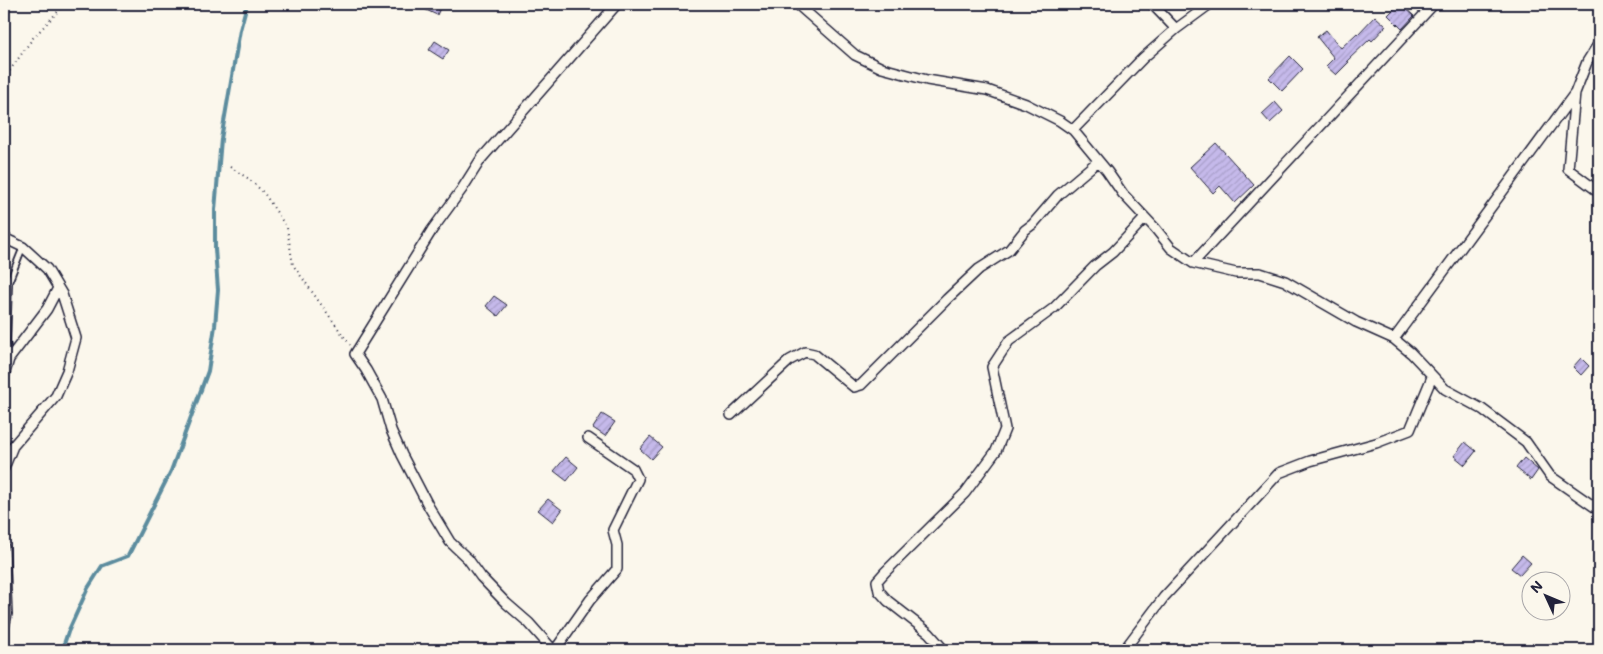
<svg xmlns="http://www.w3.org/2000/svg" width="1603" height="654" font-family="Mali,sans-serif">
  <defs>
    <pattern id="building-hatch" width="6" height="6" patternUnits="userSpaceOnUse" patternTransform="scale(1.25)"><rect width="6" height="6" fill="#c5b9ea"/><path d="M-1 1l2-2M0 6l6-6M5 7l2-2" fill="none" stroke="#a99fca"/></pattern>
  </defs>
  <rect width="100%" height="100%" fill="#fbf7ec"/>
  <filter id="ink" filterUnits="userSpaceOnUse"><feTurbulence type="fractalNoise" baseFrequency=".02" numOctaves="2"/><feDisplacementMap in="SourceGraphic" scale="10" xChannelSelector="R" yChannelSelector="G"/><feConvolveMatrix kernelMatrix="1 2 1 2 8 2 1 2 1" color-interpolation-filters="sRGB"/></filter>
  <g filter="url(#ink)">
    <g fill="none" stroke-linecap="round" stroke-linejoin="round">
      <path stroke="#5c8c9e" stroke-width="4" d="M62,650L68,632L88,588L102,566L128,556L171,471L208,371L215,326L218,290L215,249V210L221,139L240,30L247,4"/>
    </g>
    <path fill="url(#building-hatch)" stroke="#22223b" d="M413,4H442L437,15Z
      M1399,4H1401L1414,16L1402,29L1388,15Z
      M1375,16L1386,26L1372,41L1370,39L1347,61L1349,62L1336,75L1326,66L1334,58L1317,37L1326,30L1341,48L1357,33L1358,34Z
      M435,41L449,50L443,59L429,50Z
      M1290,56L1303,69L1282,91L1269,78Z
      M1275,102L1283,111L1270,123L1262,114Z
      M1216,143L1254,185L1235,203L1220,186L1213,193L1190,167Z
      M494,296L507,305L498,316L486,306Z
      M1581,358L1589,366L1581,375L1573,367Z
      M602,414L615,422L605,436L593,428Z
      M650,437L662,447L651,459L640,449Z
      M1465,442L1476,451L1465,465L1454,456Z
      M566,457L578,467L567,481L554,471Z
      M1524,458L1538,470L1531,480L1516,468Z
      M548,499L562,510L553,522L538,510Z
      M1522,555L1531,563L1520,575L1511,568Z"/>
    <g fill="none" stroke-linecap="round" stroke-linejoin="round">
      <defs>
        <path id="lane" d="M9,358L7,341L9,282L23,247"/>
        <path id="street" d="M797,4L855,55L882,68L927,80L987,90L1026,104L1060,121L1073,130L1107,171L1123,194L1155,228L1171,248L1193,263L1236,273H1260L1285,281L1356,322L1394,339L1411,353L1445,389L1482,409L1526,442L1550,476L1599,510
          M1152,4L1176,29
          M1599,43L1587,62L1575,93L1568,169L1599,192
          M1073,130L1143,58L1176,29L1210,4
          M4,238L23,247L47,269L62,294L76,338L67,371L56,396L13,446L4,468
          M1193,263L1434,4
          M1394,339L1575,93
          M4,376L9,359L47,309L58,288
          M731,415L790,360L805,352L814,354L854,387L861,385L947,299L979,269L1009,250L1025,230L1033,224L1058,195L1097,162
          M4,547L7,614L4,627
          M553,650L529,623L506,603L481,577L468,559L450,542L429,507L402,455L391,430L382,399L366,370L355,354L432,230L462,189L481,159L617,4
          M555,650L590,600L617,569V545L613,530L638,479L633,469L588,438
          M944,650L929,633L888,601L879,591L877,581L885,572L965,493L996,451L1005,429L992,367L1009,341L1054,308L1095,266L1113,252L1145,218
          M1124,650L1164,597L1279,473L1310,461L1376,443L1410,430L1432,377"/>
      </defs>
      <use href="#lane" stroke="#22223b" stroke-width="8"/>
      <use href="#street" stroke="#22223b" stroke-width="12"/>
      <path stroke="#22223b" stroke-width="2" stroke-dasharray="1 4" stroke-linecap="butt" d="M4,100L8,73L33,38L65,4
        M230,167L249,179L264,193L287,228L293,265L350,345"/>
      <use href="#lane" stroke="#fbf7ec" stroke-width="4.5"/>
      <use href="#street" stroke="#fbf7ec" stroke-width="9"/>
    </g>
  </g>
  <rect width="1603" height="654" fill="none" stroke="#fbf7ec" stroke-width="20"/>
  <rect x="10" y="10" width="1583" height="634" fill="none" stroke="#22223b" stroke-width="2" filter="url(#ink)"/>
  <g transform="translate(1546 596) rotate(314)"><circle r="24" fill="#fbf7ec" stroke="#a4a2a5"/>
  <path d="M0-4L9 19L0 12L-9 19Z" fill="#22223b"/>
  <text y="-8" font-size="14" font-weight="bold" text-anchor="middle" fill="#22223b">N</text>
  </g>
</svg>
